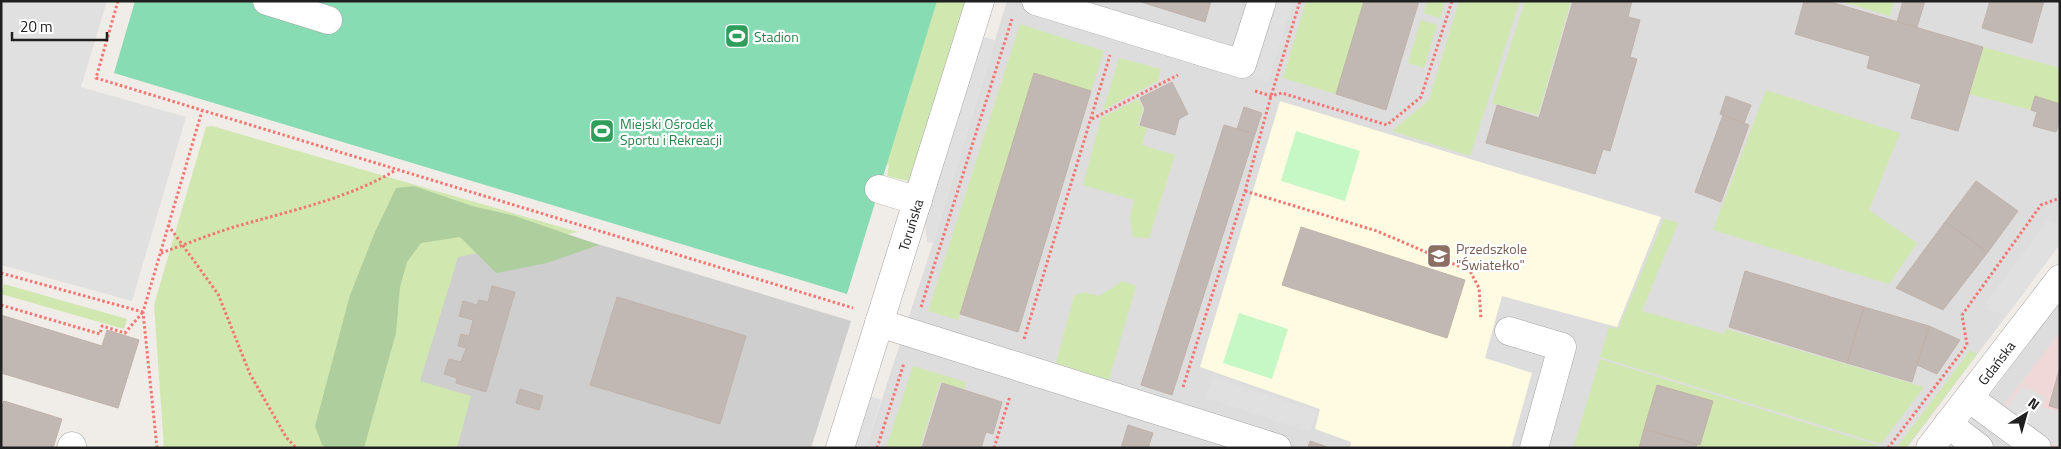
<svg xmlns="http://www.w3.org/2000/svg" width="2061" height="449" font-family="'Titillium Web',sans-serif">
  <rect width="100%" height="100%" fill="#f0ece7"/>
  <path fill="#dedddd" d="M1007,1H2060V244L1907,448H866L933,243Z
    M2060,302V448H1950Z"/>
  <path fill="#f0d7d8" d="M2060,332V448H2014L1987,428Z"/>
  <path fill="#fefbe2" d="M1280,101L1661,217L1617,327L1502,296L1485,358L1532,373L1511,448H1350L1351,442L1315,429L1320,409L1200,367Z"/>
  <path fill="#cecece" d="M384,179L851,321L811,448H316Z"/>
  <path fill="#d0e8af" d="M910,1H966L909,181L887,176L889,165L876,160Z
    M1306,1H1364L1336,94L1283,78Z
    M1427,1H1445L1440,18L1424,13Z
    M1459,1H1520L1470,156L1392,131L1429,100Z
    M1525,1H1571L1538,115L1492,103Z
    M1840,1H1894L1890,16Z
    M1421,20L1437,25L1424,68L1408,63Z
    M1020,24L1104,51L1091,91L1034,74L958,320L928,311Z
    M1983,47L2060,68V104L2035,96L2031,110L1969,94Z
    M1119,58L1161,69L1158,81L1103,110Z
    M1766,90L1900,133L1869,210L1917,243L1889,284L1713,230Z
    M1138,99L1143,109L1137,125L1147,128L1142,145L1175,155L1149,238L1133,237L1130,218L1134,200L1083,185L1101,118Z
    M212,126L578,232L458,257L420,381L471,396L457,448H164L154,305L206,127Z
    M1664,219L1678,223L1642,311L1724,334L1726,329L1924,387L1881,444L1600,357L1609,327L1618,329Z
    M1123,281L1136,286L1109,380L1056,363L1074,296L1084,292L1099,296Z
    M4,284L127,319L124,329L1,294Z
    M1970,351L1977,354L1906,448H1896Z
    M1600,359L1880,446L1573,448Z
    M913,366L966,382L964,389L940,382L920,448H886Z"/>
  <path fill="#afce9d" d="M414,186L472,206L515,216L599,245L547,263L496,273L460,237L421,243L407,262L400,287L396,333L364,448H326L322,445L315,426L350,295L375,232L396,188Z"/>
  <path fill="#c6f8c6" d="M1296,131L1360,151L1345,201L1281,181Z
    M1239,313L1288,329L1272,379L1223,363Z"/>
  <path fill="#88dcb4" d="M135,1H937L847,294L114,73Z"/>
  <path fill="#e0e0e0" d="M1,1H107L81,87L186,117L132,301L1,265Z
    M1274,1H1293L1268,82L1251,77Z
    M982,37L995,40L933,243L927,242L925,221Z
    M2048,220L2060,224V244L2006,316L1983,307Z
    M1213,377L1317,411L1310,432L1206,398Z
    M2023,386L2045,397L2042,407L2060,412V446L2047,441L2003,412Z
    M870,396L881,400L866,448H854Z"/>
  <path fill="#c1b8b3" stroke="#c1b2a9" d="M1138,1H1211L1205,22Z
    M1364,1H1419L1386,110L1336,94Z
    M1573,1H1632L1628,17L1640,20L1630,57L1637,59L1610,151L1603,149L1595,174L1486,143L1497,105L1539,118Z
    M1804,1H1827L1983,47L1958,131L1911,118L1921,84L1867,68L1870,56L1795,34Z
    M1903,1H1925L1917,27L1897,22Z
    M1990,1H2044L2032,43L1982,28Z
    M1034,73L1091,91L1018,332L960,314Z
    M1172,82L1188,114L1179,119L1175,135L1140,125L1145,109L1140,98Z
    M1726,96L1751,105L1744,123L1720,114Z
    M2035,96L2060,104V120L2056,132L2033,126L2037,112L2031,110Z
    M1244,107L1262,113L1255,134L1237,129Z
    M1723,115L1749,125L1721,202L1695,192Z
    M1224,125L1255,134L1172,395L1141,385Z
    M1976,181L2018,211L1988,252L1945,222Z
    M1945,222L1988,252L1943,310L1896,288Z
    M1301,227L1465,280L1447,338L1282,285Z
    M1745,271L1864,307L1847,363L1729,327Z
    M492,286L515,292L486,392L456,383L457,378L444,374L449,359L461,362L466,348L458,346L461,334L469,336L473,320L459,316L463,301L477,305L479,300L488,302Z
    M617,297L746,336L720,424L590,385Z
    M1864,307L1929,326L1912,382L1847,363Z
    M1,315L102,346L107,330L139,340L118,408L1,373Z
    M1929,326L1960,340L1937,374L1917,365Z
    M2060,367V409L2049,406Z
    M942,383L1002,402L993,434L986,432L981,448H922Z
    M1657,385L1713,401L1700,445L1644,429Z
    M520,389L543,396L539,410L516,403Z
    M4,401L62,419L53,448H1V409Z
    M1128,425L1153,433L1148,448H1121Z
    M1644,429L1697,444L1696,448H1639Z
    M1310,441L1330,448H1308Z"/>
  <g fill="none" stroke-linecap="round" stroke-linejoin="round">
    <defs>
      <g id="minor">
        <path d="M267,1L328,20"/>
        <path d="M1036,1L1242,64L1262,1"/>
        <path d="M879,189L918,201"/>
        <path d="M879,323L1277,448"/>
        <path d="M1509,331L1562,347L1534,448"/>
        <path d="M1969,398L2037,448"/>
        <path d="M1948,424L1979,448"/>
        <path d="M71,448L72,446"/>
        <path id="s1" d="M840,448L980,1"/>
        <path id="s2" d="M1930,448L2060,279"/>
      </g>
    </defs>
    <use href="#minor" stroke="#a4a4a4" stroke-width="29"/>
    <path stroke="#f57573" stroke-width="3" stroke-dasharray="2.5 2.5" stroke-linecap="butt" d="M118,1L96,78L853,308
      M1255,91L1271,96L1282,93L1387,125L1421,97L1452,1
      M1092,119L1178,75
      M1245,191L1377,231L1470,271L1479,288L1481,319
      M168,225L218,294L250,374L286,437L296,448
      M161,253C189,243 218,231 248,223C298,209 351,197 396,170
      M1,273L143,312
      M1,305L100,334L102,326L125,333L143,312
      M921,307L1012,19
      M1024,339L1110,55
      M1183,387L1245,191L1271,96L1300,1
      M157,448L143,312L202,111
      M877,448L904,363
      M994,448L1010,396
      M1888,448L1967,345L1962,315L2041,205L2060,198"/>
    <use href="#minor" stroke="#fff" stroke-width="28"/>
  </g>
  <defs>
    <symbol id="stadium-square" viewBox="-11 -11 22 22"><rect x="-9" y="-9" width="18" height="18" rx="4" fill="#2e9e5b" stroke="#fff"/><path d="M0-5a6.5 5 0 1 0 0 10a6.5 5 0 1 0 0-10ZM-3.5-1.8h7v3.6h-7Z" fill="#fff"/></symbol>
    <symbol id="school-square" viewBox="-11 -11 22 22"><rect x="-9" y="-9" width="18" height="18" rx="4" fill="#8d6e63" stroke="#fff"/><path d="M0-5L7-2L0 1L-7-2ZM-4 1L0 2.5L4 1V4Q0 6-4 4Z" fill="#fff"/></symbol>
  </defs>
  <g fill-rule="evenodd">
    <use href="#stadium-square" x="723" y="22" width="28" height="28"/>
    <use href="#stadium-square" x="588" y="117" width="28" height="28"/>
    <use href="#school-square" x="1425" y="242" width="28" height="28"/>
  </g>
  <g text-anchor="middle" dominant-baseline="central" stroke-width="4.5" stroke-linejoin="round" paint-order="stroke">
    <g font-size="14" fill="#27864d" stroke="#fff" text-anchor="start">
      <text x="754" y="36">Stadion</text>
      <text x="620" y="123">Miejski Ośrodek<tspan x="620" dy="16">Sportu i Rekreacji</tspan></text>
    </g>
    <g font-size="14" fill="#202020" stroke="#fff">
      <text stroke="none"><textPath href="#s1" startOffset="234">Toruńska</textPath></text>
      <text stroke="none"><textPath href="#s2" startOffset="108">Gdańska</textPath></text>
    </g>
    <g font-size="14" fill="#785e54" stroke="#fff" text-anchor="start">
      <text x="1456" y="248">Przedszkole<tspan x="1456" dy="16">"Światełko"</tspan></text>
    </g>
  </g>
  <rect width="2061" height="449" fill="none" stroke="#202020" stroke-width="5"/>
  <g transform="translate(2026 414) rotate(37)" stroke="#ffffff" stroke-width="4" paint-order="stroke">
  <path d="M0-4L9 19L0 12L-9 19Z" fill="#202020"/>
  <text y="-8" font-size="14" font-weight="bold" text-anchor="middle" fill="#202020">N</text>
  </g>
  <path d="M12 32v8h95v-8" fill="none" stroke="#202020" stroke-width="2.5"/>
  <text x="20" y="32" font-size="15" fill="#202020" stroke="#ffffff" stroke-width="4" paint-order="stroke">20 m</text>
</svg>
